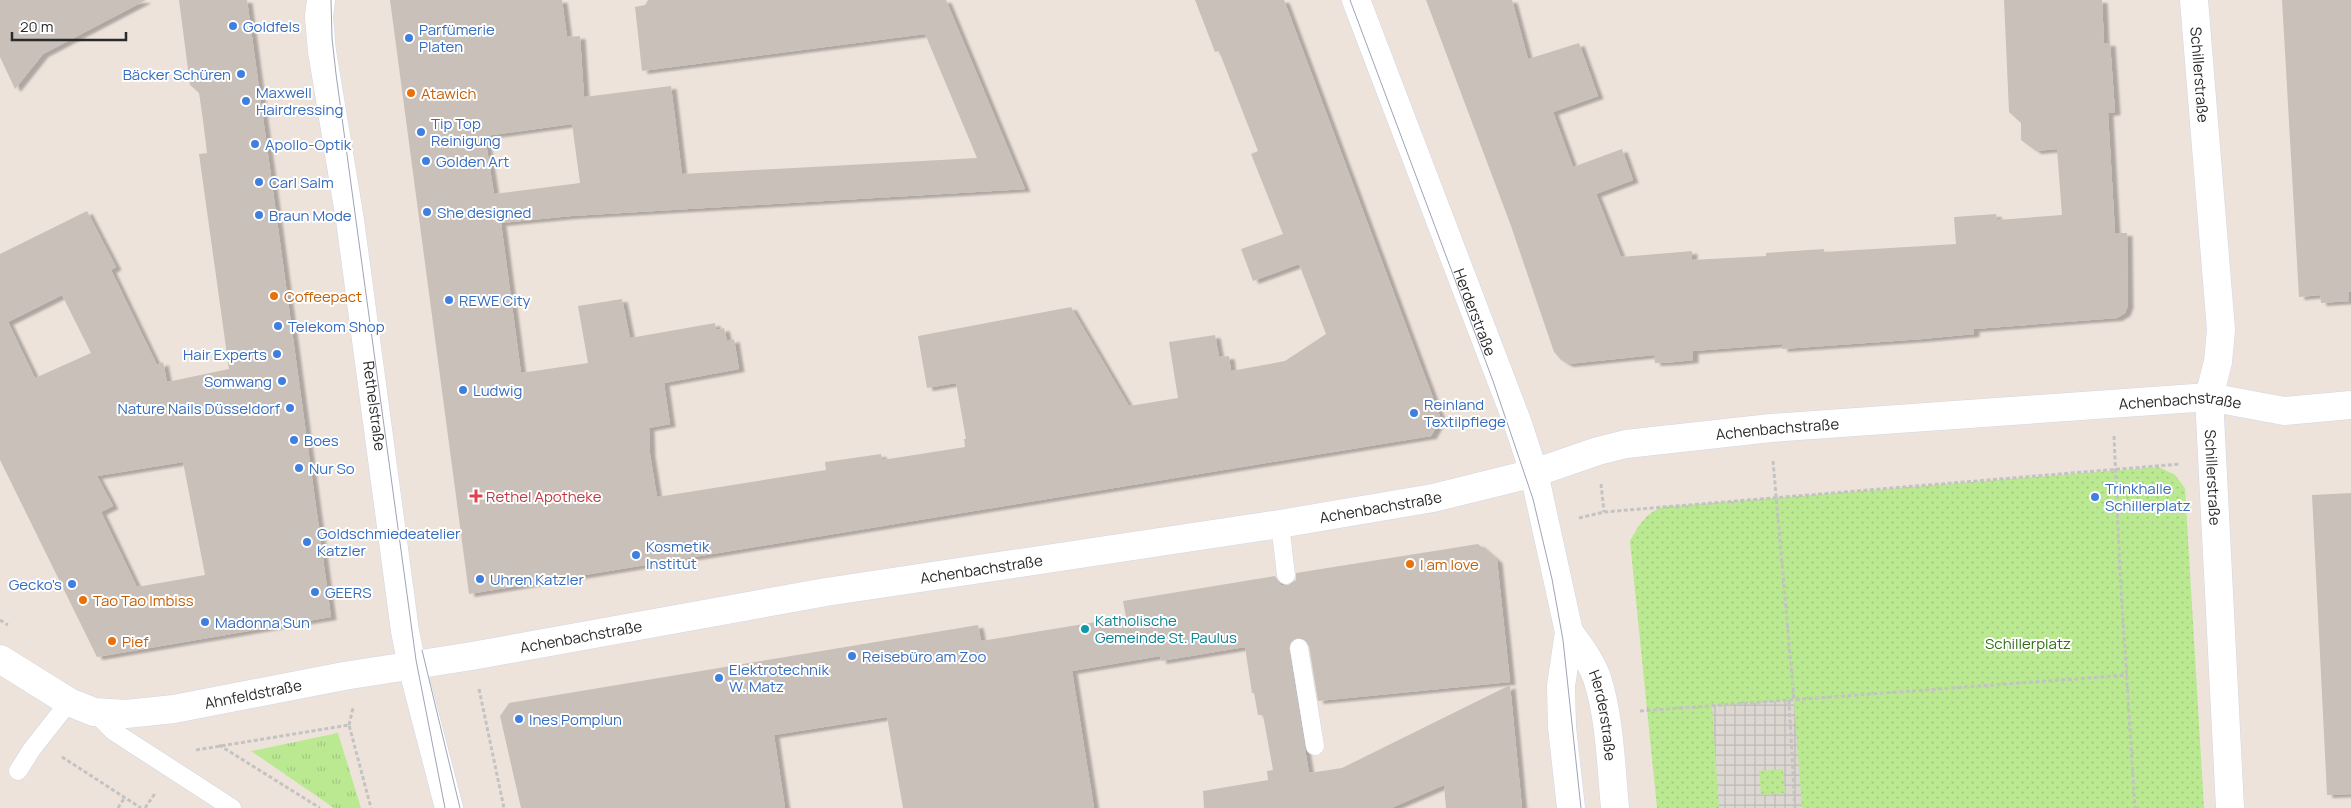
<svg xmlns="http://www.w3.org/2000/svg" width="2351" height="808" font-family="Manrope,sans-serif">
  <defs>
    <pattern id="grass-tufts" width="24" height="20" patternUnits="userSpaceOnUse" patternTransform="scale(1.25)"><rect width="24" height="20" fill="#bbe992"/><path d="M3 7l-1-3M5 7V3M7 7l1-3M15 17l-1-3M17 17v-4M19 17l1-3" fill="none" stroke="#a1c87e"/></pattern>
    <pattern id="park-dots" width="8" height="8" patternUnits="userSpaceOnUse" patternTransform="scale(1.25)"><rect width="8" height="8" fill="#bbe992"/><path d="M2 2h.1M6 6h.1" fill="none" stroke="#a1c87e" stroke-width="1.8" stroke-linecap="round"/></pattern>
    <pattern id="plaza-grid" width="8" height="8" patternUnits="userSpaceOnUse" patternTransform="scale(1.25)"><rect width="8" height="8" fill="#ddd7d2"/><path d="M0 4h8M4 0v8" fill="none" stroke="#beb9b4"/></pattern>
    <filter id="shadow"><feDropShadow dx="5.5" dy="3" stdDeviation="1" flood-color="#0004"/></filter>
  </defs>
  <rect width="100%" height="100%" fill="#eee3db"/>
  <path fill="url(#grass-tufts)" d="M338,733L361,808H334L251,751Z"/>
  <path fill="url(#park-dots)" d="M2159,467L2175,475L2185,488L2204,808H1657L1630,541C1639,525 1645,513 1663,507Z"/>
  <path fill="url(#plaza-grid)" fill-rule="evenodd" d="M1794,700L1802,808H1719L1712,706ZM1783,769L1785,793L1761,795L1759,771Z"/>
  <path fill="#c9c0ba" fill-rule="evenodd" filter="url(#shadow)" d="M0,0H146L43,54L15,89L0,57Z
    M179,0H247L331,617L97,657L0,460V254L87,211L116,267L111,270L157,365L163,362L167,382L229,369L199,154L207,153L203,120L199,93L190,85ZM62,295L91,353L35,378L8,322ZM183,462L205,575L137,587L101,512L113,506L97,476Z
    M390,0H562L567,37L580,36L584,97L671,86L682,174L977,158L925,34L642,71L635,7L645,5L648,0H946L1025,189L571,216L501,223L521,373L588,363L578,306L622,299L630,338L715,323L716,330L724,328L727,341L734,339L739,369L664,383L670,424L649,428L650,454L657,497L826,470L825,462L881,454L882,460L965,447L964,439H966L956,383L927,388L918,336L1071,307L1129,406L1178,398L1169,342L1215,335L1219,357L1229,356L1231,371L1285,361L1326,334L1299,264L1253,281L1241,249L1283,234L1251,154L1258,151L1219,51L1215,52L1195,0H1284L1441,419L1431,436L469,594ZM572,124L580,183L494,194L485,136Z
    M1426,0H1512L1528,59L1579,43L1598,96L1553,112L1573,167L1622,149L1633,180L1596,194L1621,257L1692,251V260L1766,256V253L1824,249V252L1956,244L1954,217L1996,214L1997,220L2062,215L2057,149L2036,151L2021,140V123L2009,112L2004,0H2102L2104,43H2110L2115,112L2108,113L2115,233H2127L2128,305L2125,313L2117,318L1974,329V334L1922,339L1782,349V344L1693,351V360L1675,362L1655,363L1654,355L1568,364L1561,360L1554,352L1511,226Z
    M2282,0H2351V292H2348L2349,301L2321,303L2320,295L2299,297Z
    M2351,493V794L2327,795L2312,495Z
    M1478,544L1497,560L1510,682L1318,701L1309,646L1302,638L1293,640L1289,650L1309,773L1342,768L1510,685L1522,808H1446L1444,785L1391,808H1204L1203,791L1268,780L1267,771L1273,770L1263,715H1258L1254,693H1252L1245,647L1161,661L1160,656L1072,671L1094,808H903L887,717L774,735L785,808H521L500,716L509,703L978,625L981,641L1126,617L1123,601L1275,576L1281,585H1288L1296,580V573Z"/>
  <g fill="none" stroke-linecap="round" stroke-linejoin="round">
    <defs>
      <path id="lane" d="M1280,524L1286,575
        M1299,648L1315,746
        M94,712L113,731L232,808
        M18,771L32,749L69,702"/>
      <g id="street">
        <path id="s1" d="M2194,0L2221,330L2218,362L2209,397L2230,808"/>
        <path id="s2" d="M0,659L69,702L94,712L126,714L174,709L344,676L472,656L826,592L1280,524L1433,498L1534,473L1598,451L1626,444L1771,428L2209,397L2284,411L2351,405"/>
      </g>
      <g id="secondary">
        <path id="s3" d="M321,0L319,17L322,51L350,220L405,631L412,666L449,808"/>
        <path id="s4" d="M1356,0L1518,424L1534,473L1569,632L1561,686L1562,727L1571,808"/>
        <path id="s5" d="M1569,632C1580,647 1591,661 1597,678C1610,718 1611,767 1615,808"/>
      </g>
    </defs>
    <use href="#lane" stroke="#d0d6e4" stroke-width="19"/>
    <use href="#street" stroke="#d0d6e4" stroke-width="29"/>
    <use href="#secondary" stroke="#d0d6e4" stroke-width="29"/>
    <path stroke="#c3c3c3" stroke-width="3" stroke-dasharray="4 2.5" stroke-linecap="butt" d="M2114,436L2120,573L2135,808
      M1773,461L1794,700
      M1601,484L1604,512
      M1579,518L1604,512L2180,464
      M0,620L8,625
      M479,689L504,808
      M1789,700L1795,808
      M1640,711L2128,675
      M349,725L353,708
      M219,745L320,808
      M196,750L349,725L371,808
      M62,757L141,808
      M118,808L125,797
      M145,808L156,792"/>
    <use href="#lane" stroke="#fff" stroke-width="18"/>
    <use href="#street" stroke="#fff" stroke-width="28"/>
    <use href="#secondary" stroke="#fff" stroke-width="28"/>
    <path stroke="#9da4b6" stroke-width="1" d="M331,0L332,38L336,74L416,660L445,808
      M1350,0L1493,381L1533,499L1552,579L1563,640L1581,808
      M422,650L460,808"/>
  </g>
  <g fill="#3f7fe0" stroke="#fff" stroke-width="2">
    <circle cx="233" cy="26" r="5"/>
    <circle cx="409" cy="38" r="5"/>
    <circle cx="241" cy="74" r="5"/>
    <circle cx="246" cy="101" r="5"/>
    <circle cx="421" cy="132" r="5"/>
    <circle cx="255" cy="144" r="5"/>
    <circle cx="426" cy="161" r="5"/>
    <circle cx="259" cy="182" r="5"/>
    <circle cx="427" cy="212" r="5"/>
    <circle cx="259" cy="215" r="5"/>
    <circle cx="449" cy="300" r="5"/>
    <circle cx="278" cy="326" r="5"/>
    <circle cx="277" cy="354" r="5"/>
    <circle cx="282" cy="381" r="5"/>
    <circle cx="463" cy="390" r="5"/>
    <circle cx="290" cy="408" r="5"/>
    <circle cx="1414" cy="413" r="5"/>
    <circle cx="294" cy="440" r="5"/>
    <circle cx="299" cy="468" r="5"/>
    <circle cx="2095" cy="497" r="5"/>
    <circle cx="307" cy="542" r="5"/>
    <circle cx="636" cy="555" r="5"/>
    <circle cx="480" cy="579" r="5"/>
    <circle cx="72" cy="584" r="5"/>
    <circle cx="315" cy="592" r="5"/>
    <circle cx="205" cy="622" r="5"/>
    <circle cx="852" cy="656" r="5"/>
    <circle cx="719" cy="678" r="5"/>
    <circle cx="519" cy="719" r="5"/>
  </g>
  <g fill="#e8710a" stroke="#fff" stroke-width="2">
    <circle cx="411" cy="93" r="5"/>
    <circle cx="274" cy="296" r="5"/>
    <circle cx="1410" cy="564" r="5"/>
    <circle cx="83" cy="600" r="5"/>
    <circle cx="112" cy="641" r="5"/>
  </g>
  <path fill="#e0444e" stroke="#fff" stroke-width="2" d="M473.5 488.5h5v5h5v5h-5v5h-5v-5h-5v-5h5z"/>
  <circle fill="#0f9aa8" stroke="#fff" stroke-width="2" cx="1085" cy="629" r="5"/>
  <g text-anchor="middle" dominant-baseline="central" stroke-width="4" stroke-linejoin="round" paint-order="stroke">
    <g font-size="15" fill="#366cbe" stroke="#fff" text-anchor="start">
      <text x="243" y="26">Goldfels</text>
      <text x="419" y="29">Parfümerie<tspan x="419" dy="17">Platen</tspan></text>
      <text x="231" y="74" text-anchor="end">Bäcker Schüren</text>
      <text x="256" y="92">Maxwell<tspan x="256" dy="17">Hairdressing</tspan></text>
      <text x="431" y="123">Tip Top<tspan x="431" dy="17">Reinigung</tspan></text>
      <text x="265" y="144">Apollo-Optik</text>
      <text x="436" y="161">Golden Art</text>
      <text x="269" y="182">Carl Salm</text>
      <text x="437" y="212">She designed</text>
      <text x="269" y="215">Braun Mode</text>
      <text x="459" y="300">REWE City</text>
      <text x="288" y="326">Telekom Shop</text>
      <text x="267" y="354" text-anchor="end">Hair Experts</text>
      <text x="272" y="381" text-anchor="end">Somwang</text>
      <text x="473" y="390">Ludwig</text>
      <text x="1424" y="404">Reinland<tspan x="1424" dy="17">Textilpflege</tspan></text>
      <text x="280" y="408" text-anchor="end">Nature Nails Düsseldorf</text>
      <text x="304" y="440">Boes</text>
      <text x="309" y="468">Nur So</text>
      <text x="2105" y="488">Trinkhalle<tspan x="2105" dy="17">Schillerplatz</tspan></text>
      <text x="317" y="533">Goldschmiedeatelier<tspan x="317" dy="17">Katzler</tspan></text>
      <text x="646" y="546">Kosmetik<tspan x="646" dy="17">Institut</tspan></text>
      <text x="490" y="579">Uhren Katzler</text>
      <text x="62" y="584" text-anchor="end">Gecko's</text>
      <text x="325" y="592">GEERS</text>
      <text x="215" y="622">Madonna Sun</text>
      <text x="862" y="656">Reisebüro am Zoo</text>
      <text x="729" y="669">Elektrotechnik<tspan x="729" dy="17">W. Matz</tspan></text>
      <text x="529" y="719">Ines Pomplun</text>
    </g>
    <g font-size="15" fill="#2a2a2a" stroke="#fff">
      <text stroke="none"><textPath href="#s1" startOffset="75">Schillerstraße</textPath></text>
      <text stroke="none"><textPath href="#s4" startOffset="334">Herderstraße</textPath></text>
      <text stroke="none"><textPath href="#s2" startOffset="2222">Achenbachstraße</textPath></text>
      <text stroke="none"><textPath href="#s3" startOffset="410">Rethelstraße</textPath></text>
      <text stroke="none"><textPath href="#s2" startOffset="1818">Achenbachstraße</textPath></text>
      <text stroke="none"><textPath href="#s1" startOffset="480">Schillerstraße</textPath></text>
      <text stroke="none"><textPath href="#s2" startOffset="1412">Achenbachstraße</textPath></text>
      <text stroke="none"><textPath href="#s2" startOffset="1008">Achenbachstraße</textPath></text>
      <text stroke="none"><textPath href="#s2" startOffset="602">Achenbachstraße</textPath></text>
      <text stroke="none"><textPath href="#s2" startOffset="269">Ahnfeldstraße</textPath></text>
      <text stroke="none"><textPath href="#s5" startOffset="92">Herderstraße</textPath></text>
    </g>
    <g font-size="15" fill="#c56008" stroke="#fff" text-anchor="start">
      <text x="421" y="93">Atawich</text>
      <text x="284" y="296">Coffeepact</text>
      <text x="1420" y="564">I am love</text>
      <text x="93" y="600">Tao Tao Imbiss</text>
      <text x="122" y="641">Pief</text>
    </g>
    <g font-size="15" fill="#be3a42" stroke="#fff" text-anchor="start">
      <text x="486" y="496">Rethel Apotheke</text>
    </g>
    <g font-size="15" fill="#0d838f" stroke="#fff" text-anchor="start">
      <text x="1095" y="620">Katholische<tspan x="1095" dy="17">Gemeinde St. Paulus</tspan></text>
    </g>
    <g font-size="15" fill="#326e13" stroke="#fff">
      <text x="2028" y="643">Schillerplatz</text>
    </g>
  </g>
  <path d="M12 32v8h114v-8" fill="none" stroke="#2a2a2a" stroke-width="2.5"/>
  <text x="20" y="32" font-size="15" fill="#2a2a2a" stroke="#ffffff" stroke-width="4" paint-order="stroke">20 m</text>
</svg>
